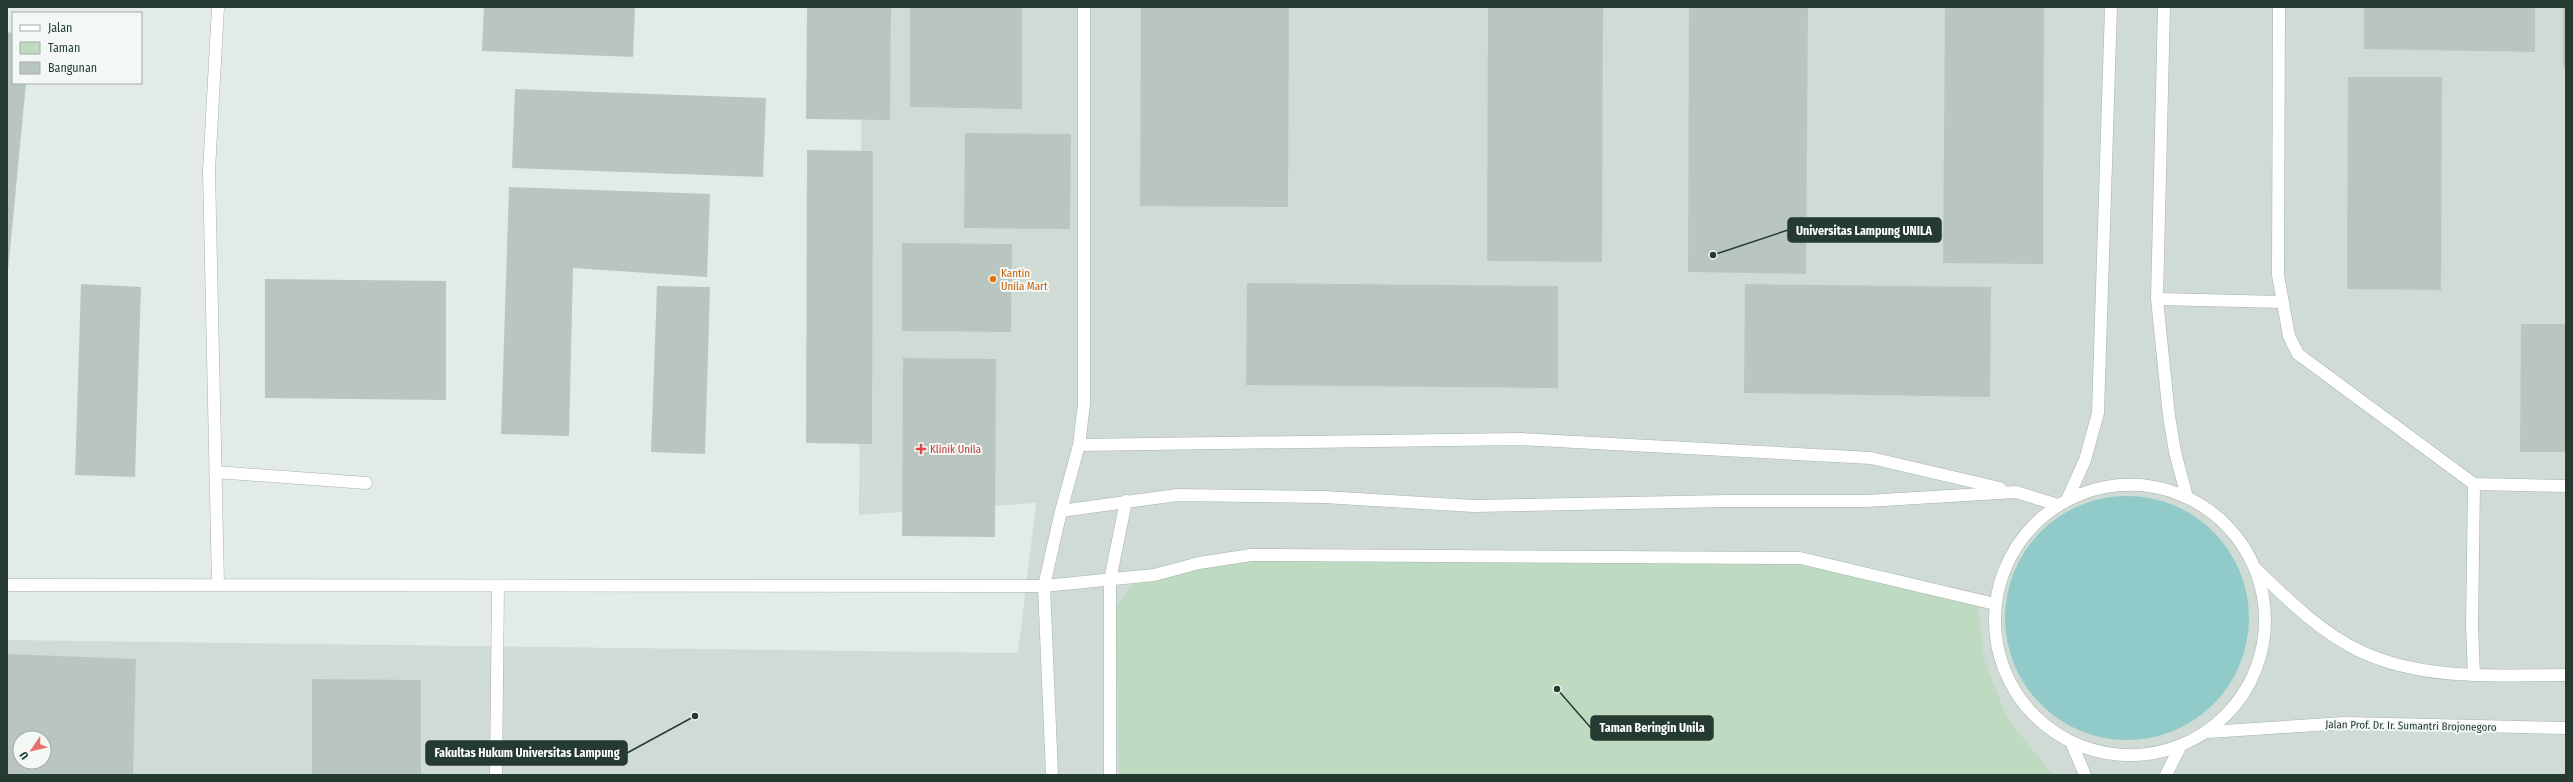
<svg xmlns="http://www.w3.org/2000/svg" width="2573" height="782" font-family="'Fira Sans Condensed',sans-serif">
  <rect width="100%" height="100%" fill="#e3ebe6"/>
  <path fill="#d1dbd5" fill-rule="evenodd" d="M862,7H2566V775H7V640L1018,653L1036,503L859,515ZM20,738H44V762H20Z"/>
  <path fill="#bedac1" d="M1254,559L1795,561L1978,605L1984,659L2007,718L2053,775H1119L1116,607L1131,586L1156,576Z"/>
  <path fill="#91cbc9" d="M2005 618a122 122 0 1 1 244 0a122 122 0 1 1-244 0Z"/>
  <path fill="#b9c6bf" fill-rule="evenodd" d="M484,7H635L633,57L482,51Z
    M807,7H891L890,120L806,119Z
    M910,7H1022V109L910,107Z
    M1141,7H1289L1288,207L1140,206Z
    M1488,7H1603L1602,262L1487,261Z
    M1689,7H1808L1806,274L1688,272Z
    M1945,7H2044L2043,264L1943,263Z
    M2364,7H2535V52L2364,49Z
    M2563,7H2566V67H2563Z
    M7,32L13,33V83H26L8,271Z
    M2348,77H2442L2441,290L2347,289Z
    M515,89L766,98L763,177L512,168Z
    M965,133L1071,134L1070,229L964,228Z
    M807,150L873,151L872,444L806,443Z
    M509,187L710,194L707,277L573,268L569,436L501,434Z
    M902,243L1012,244L1011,332L902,331Z
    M265,279L446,281V400L265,398Z
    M1247,283L1558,286V388L1246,385Z
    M81,284L141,287L135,477L75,475Z
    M1745,284L1991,287L1990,397L1744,393Z
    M657,286L710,287L705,454L651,452Z
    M2521,324H2566V452H2520Z
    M903,358L996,359L995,537L902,536Z
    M7,654L136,659L133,775H7ZM20,738H44V762H20Z
    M312,679L421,680V775H312Z"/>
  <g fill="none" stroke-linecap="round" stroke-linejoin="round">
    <defs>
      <path id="service" d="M2164,7L2157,299L2169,416L2175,452L2187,497
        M2279,7L2278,275L2289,336L2298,354L2474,484L2566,486
        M2157,299L2282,302
        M1079,445L1520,439L1871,458L2000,488
        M215,472L366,483
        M2474,484L2472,626L2474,675
        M1995 620a135 135 0 1 1 270 0a135 135 0 1 1-270 0Z
        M2067,500L2085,460L2098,413L2111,7
        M1061,511L1079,445L1084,404V7
        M7,585L1044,586L1154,575L1199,563L1251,555L1800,558L1995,604
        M218,585L209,171L218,7
        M2072,744L2085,775
        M496,775L498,586
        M1052,775L1044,586L1061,511L1177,495L1324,497L1473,506L1728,501H1866L2016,492L2058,505
        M1110,775V580L1126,501
        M2166,775L2180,747"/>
      <path id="tertiary" d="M2255,568C2287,599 2321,633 2362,652C2425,681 2499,675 2566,675
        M2209,732L2344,723L2566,728"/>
    </defs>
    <use href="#service" stroke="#a6b3ac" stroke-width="13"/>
    <use href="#tertiary" stroke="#a6b3ac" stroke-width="13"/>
    <use href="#service" stroke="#fff" stroke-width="12"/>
    <use href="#tertiary" stroke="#fff" stroke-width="12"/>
  </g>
  <circle fill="#e8710a" stroke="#f3f8f5" stroke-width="1.5" cx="993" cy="279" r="4"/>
  <path fill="#e0444e" stroke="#f3f8f5" stroke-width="1.5" d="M919 443h4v4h4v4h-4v4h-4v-4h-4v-4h4z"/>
  <g text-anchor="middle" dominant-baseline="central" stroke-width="4" stroke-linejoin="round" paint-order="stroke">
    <g font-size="11" fill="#c56008" stroke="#f3f8f5" text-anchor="start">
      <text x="1001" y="273">Kantin<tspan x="1001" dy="13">Unila Mart</tspan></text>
    </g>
    <g font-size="11" fill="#be3a42" stroke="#f3f8f5" text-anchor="start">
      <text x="930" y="449">Klinik Unila</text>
    </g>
    <g font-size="11" fill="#253b31" stroke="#f3f8f5">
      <text transform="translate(2411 726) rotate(1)">Jalan Prof. Dr. Ir. Sumantri Brojonegoro</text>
    </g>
  </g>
  <path fill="none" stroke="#253b31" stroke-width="1.5" d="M1713 255L1788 230M1557 689L1591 728M695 716L627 753"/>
  <g fill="#253b31" stroke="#f3f8f5" stroke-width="1.5">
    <circle cx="1713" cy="255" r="4"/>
    <circle cx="1557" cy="689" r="4"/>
    <circle cx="695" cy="716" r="4"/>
  </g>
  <g fill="#253b31" stroke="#253b31" stroke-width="1.5">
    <rect x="1788" y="218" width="153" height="24" rx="4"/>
    <rect x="1591" y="716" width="122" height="24" rx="4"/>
    <rect x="426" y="741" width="201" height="24" rx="4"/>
  </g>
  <g font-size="12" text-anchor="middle" font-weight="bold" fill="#fff">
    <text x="1864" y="235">Universitas Lampung UNILA</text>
    <text x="1652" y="732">Taman Beringin Unila</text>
    <text x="527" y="757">Fakultas Hukum Universitas Lampung</text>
  </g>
  <rect width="2573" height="782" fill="none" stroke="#253b31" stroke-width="16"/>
  <rect x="12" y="12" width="130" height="72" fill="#f3f8f5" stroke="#a1aca7"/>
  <rect x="20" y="25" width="20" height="6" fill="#ffffff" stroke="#a1aca7"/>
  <text x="48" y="32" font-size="12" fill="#253b31">Jalan</text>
  <rect x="20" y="42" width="20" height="12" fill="#bedac1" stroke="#a1aca7"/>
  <text x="48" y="52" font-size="12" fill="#253b31">Taman</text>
  <rect x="20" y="62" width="20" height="12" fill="#b9c6bf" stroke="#a1aca7"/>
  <text x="48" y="72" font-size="12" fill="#253b31">Bangunan</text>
  <g transform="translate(32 750) rotate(235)"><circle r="19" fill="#f3f8f5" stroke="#a1aca7"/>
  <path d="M0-3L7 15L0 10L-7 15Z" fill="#e47069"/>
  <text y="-6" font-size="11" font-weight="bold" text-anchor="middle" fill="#253b31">U</text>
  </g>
</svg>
